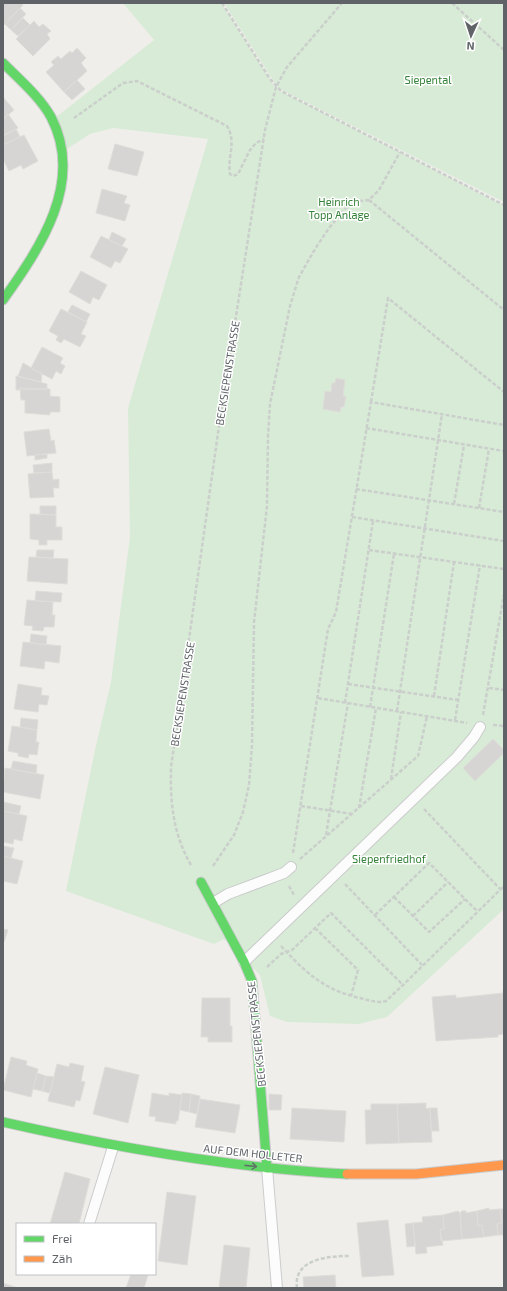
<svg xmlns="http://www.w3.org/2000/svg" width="507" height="1291" font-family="'Exo 2',sans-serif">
  <rect width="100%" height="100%" fill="#efeeea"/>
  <path fill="#d8ebd6" d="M123,3H221L276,89L504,206V909L387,1017L359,1024L287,1022L270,1016L260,975L224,939L214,944L66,891L95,750L111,682L130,537L128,408L208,139L113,128L90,134L67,149L55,118L154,40Z
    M224,3H504V202L278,88Z"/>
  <path fill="#d6d5d3" stroke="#deddd9" d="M3,3H20L23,5L3,26Z
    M20,8L26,14L11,30L5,24Z
    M23,18L30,25L18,36L11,30Z
    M34,21L39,27L43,24L51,31L47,34L50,39L33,56L16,39Z
    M77,48L86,58L81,63L87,71L64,92L46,72L54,65L51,62L58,56L61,59L70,51L72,53Z
    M77,80L85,89L72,100L64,92Z
    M3,97L14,110L3,119Z
    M8,114L18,128L4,135L3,119Z
    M16,129L20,137L3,145V136Z
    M24,135L38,161L23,169L21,165L9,171L3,159V145Z
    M115,144L144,152L137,176L108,169Z
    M102,189L127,196L124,203L130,205L125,221L96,213Z
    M112,232L126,239L122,246L109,240Z
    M101,236L128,249L120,263L115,261L111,268L90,257Z
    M81,271L107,285L99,300L93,297L90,304L69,292Z
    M72,305L90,314L86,322L68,312Z
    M61,309L87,322L81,334L86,336L80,347L64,339L61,343L56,340L58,336L49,331Z
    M42,347L63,358L60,363L65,366L61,374L56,371L52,379L31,368Z
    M23,363L42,374L41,382L18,376Z
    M16,376L47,384V389L16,390Z
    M336,378L345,380L343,396H346L344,407H341L340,412L323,409L325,391L331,392L332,383H335Z
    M20,388L50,389V396L60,397V412H50V415L25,413V400H21Z
    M49,429L51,441L54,440L56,453L27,456L24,432Z
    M47,454V458L35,460V455Z
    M52,463V472L34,473L33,465Z
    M52,472L53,480L59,479V488H53L54,497L30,498L28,474Z
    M40,506H56V515L40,514Z
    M30,514L56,515V527H62V540H47V545H39V540L30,539Z
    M37,550H54L53,558L36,557Z
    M29,557L68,559L67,584L27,581Z
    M36,591L62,593L61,602L35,601Z
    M27,600L53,602L52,615H55L54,627H44L43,631L32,630L33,626L24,625Z
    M31,634L47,636L46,645L30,643Z
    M23,642L61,646L59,663L45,661L44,669L20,666Z
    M18,684L42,688L41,695L49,696L47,705L39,704L38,712L14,709Z
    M21,718L38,720L37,730L20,727Z
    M12,726L37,730L36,742H39L37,755L29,754L28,758L18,756V753L8,751Z
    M493,739L504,750V753L475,781L463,768Z
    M13,761L37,765L36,774L11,769Z
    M5,768L44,775L40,799L3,792Z
    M4,802L21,806L19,814L3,811Z
    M3,811L27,816L22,841L14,839L13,844L3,842Z
    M3,846L14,848L11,858L3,856Z
    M3,856L23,861L17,884L3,881Z
    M3,929L8,930L4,942L3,941Z
    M503,990H504V1034L498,1035V1037L436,1041L432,997L456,995V998L503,993Z
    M202,998H230V1026H232V1042H208V1037H201Z
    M11,1057L27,1061L26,1065L38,1069L31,1097L3,1090Z
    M70,1063L84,1066L81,1081L85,1082L80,1101L76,1100L74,1107L48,1101L57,1064L69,1067Z
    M105,1067L139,1075L128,1123L93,1114Z
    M37,1073L46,1076L42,1091L33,1089Z
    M46,1076L54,1077L50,1093L42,1091Z
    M152,1093L169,1096V1093L182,1095L178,1121H176V1124L155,1121L156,1117L149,1116Z
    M182,1093L191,1094L189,1112L180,1110Z
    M191,1094L200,1096L197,1114L189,1112Z
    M269,1094L282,1095L281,1110H269Z
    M200,1099L240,1105L235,1133L195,1127Z
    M426,1103V1109L430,1108L432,1142L399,1143L397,1104Z
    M371,1104H397L399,1143L366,1144L365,1110H371Z
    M292,1108L346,1111L344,1142L290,1139Z
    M430,1108H437L439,1131H431Z
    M65,1172L90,1179L79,1224H50Z
    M167,1192L196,1196L187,1265L158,1261Z
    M489,1208V1210L500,1209L502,1223L497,1224L498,1235L484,1237L482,1225L478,1226L477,1211Z
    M500,1209H504V1235H498L497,1224L502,1223Z
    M458,1211L460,1213L462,1239L441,1241L440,1230L444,1229L443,1215Z
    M462,1211H466V1213L477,1211L478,1226L482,1225L484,1237L462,1239L460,1213Z
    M443,1215L444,1229L440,1230L443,1245L426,1247L427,1253L416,1254L413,1223L423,1222L422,1217Z
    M388,1220L394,1275L362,1277L357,1223Z
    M413,1223L415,1246L407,1247L405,1224Z
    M224,1245L250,1248L246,1288H219Z
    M131,1274L148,1275L144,1288H126Z
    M335,1275L336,1288H304L303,1277Z
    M3,1283L18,1288H3Z"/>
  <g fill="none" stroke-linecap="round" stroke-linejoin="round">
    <defs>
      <path id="lane" d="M213,903L228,894L284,873L291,867
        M244,962L457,757L474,737L480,727
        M267,1168L277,1288
        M89,1224L113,1147"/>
      <path id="fast" d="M3,63C19,79 40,97 51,117C85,182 40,248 3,300
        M201,882L244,962L252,981L267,1168
        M3,1122C117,1148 230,1168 347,1174"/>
      <path id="slow" d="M347,1174H416L504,1165"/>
    </defs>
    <use href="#lane" stroke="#cbcccc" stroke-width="12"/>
    <use href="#fast" stroke="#cacacb" stroke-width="11"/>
    <use href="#slow" stroke="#cacacb" stroke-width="11"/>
    <path stroke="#cacfcc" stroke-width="2.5" stroke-dasharray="4 2" stroke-linecap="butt" d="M222,3L270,79L281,91L504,205
      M452,3L504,50
      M74,118L123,83L137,81L227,126C237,143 227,156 230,174L233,176L238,174L250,150L256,143L264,139
      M369,200L504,310
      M371,402L388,298L504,392
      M366,428L504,451
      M356,489L504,512
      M454,504L464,445
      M479,508L489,449
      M352,517L504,541
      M369,550L504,569
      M348,684L458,700
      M489,688L504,690
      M434,696L454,562
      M318,698L467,723
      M345,703L373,521
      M370,707L394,554
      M397,711L442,414
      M483,715L504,594
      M455,720L480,565
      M493,725L504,726
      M391,779L401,712
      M301,806L352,814
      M359,808L376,708
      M424,809L501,890
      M326,835L348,703
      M293,853L328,629L336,612L371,402L504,425
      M300,859L418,756L427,716
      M191,865C173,834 170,802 171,767L220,419L265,130L276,87L287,67L342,3
      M213,866L234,835L243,812L249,785L252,745L254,622L267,506L268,436L270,404L290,306L299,277L315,249L329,228L351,202L369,200L379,190L400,152
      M345,884L422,965
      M289,886L294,895
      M394,897L429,932L465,899
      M375,915L429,863L478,912
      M413,916L448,882
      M315,928L358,970L351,996
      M281,946C305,972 324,990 360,998C367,1000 374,1002 382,1002L386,1001L403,985L504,886
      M267,967L281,954L292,950L331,913L403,985
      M297,1288C293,1259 328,1256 349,1256"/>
    <use href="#lane" stroke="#fdfcfc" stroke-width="10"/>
    <use href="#fast" stroke="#63d668" stroke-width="9"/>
    <use href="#slow" stroke="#ff974d" stroke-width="9"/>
  </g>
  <defs><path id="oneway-shaft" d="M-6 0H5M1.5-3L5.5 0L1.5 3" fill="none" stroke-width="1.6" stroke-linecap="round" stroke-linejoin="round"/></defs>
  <use stroke="#607468" href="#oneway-shaft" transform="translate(251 1166) rotate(6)"/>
  <g text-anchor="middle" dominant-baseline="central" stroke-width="3" stroke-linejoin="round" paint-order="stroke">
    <g font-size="11" fill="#348238" stroke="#fff">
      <text x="428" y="79">Siepental</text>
      <text x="339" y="201">Heinrich<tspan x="339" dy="13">Topp Anlage</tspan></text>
      <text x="389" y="858">Siepenfriedhof</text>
    </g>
    <g font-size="11" fill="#5f6368" stroke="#fff">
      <text transform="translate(227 373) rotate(-81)">BECKSIEPENSTRASSE</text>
      <text transform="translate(182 694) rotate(-81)">BECKSIEPENSTRASSE</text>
      <text transform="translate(256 1034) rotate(-96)">BECKSIEPENSTRASSE</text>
      <text transform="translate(253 1153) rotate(6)">AUF DEM HOLLETER</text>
    </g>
  </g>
  <rect width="507" height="1291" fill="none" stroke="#5f6368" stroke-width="8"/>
  <rect x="16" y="1223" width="140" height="52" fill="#ffffff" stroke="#bfc1c3"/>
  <rect x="24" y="1236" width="20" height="6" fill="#63d668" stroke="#bfc1c3"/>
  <text x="52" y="1243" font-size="12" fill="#5f6368">Frei</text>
  <rect x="24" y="1256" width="20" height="6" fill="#ff974d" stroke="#bfc1c3"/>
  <text x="52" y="1263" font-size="12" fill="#5f6368">Zäh</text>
  <g transform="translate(471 36) rotate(183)" stroke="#ffffff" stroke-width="3" paint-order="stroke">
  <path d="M0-3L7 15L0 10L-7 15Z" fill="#5f6368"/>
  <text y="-6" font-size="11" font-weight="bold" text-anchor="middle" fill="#5f6368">N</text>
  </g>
</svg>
